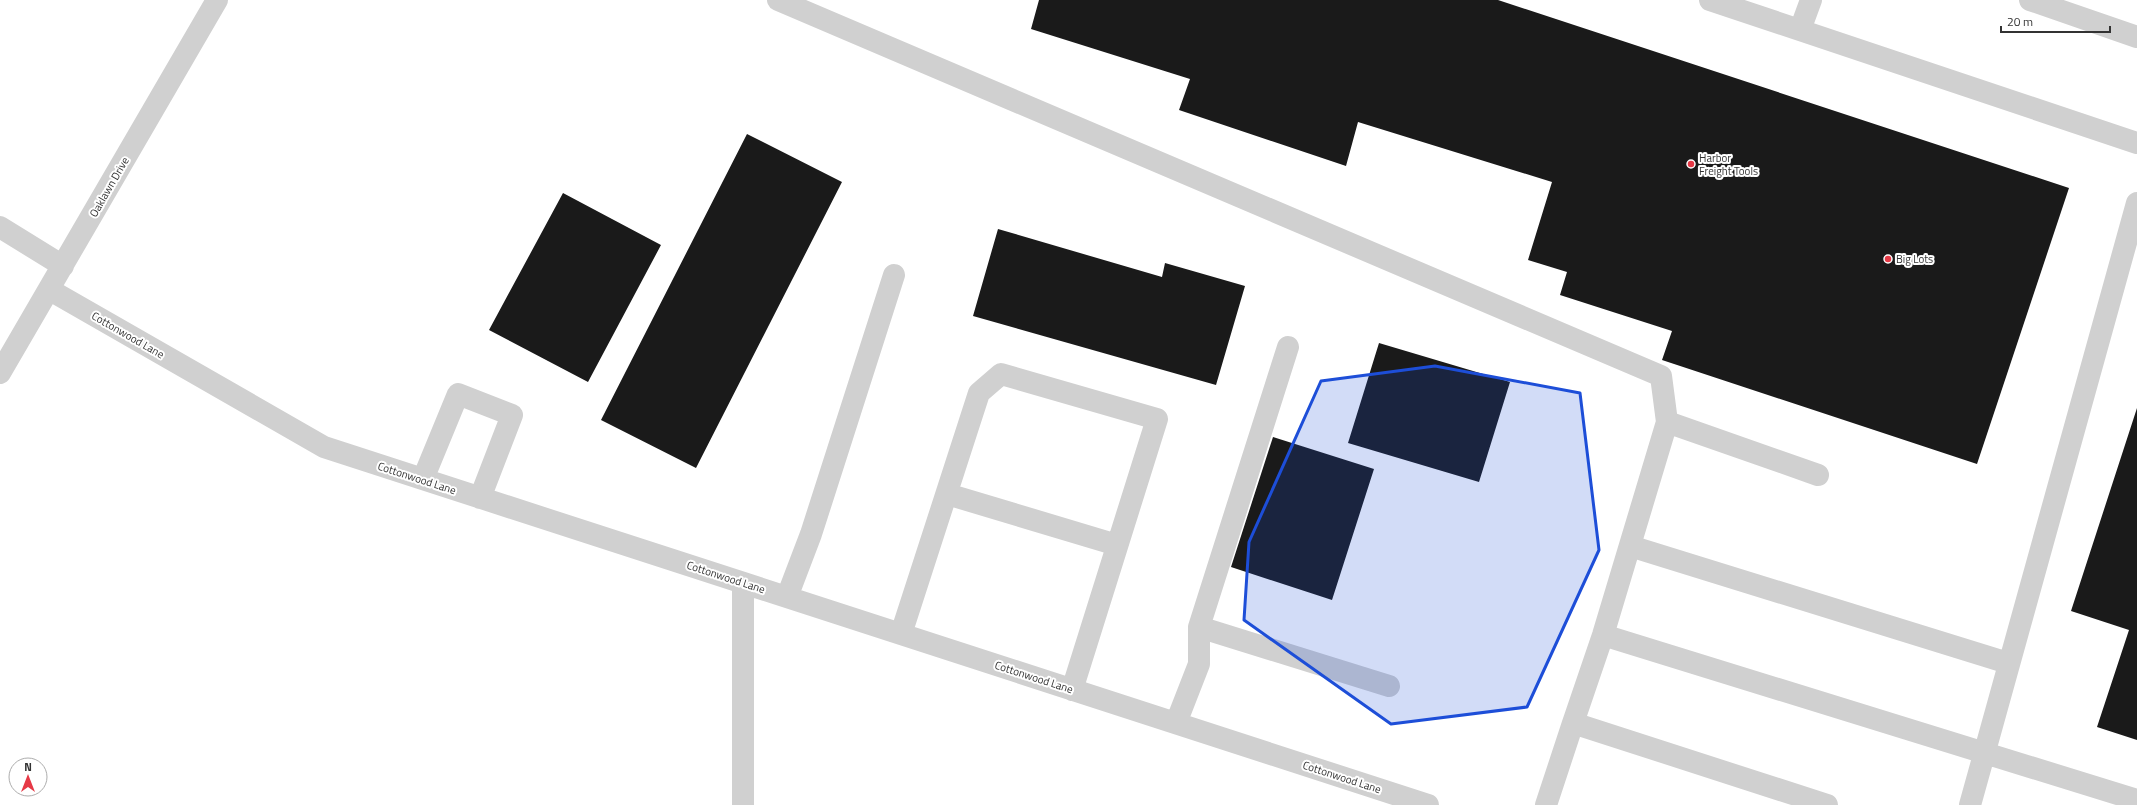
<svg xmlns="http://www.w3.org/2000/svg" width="2137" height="805" font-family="'Titillium Web',sans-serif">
  <rect width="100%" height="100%" fill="#fff"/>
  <path fill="#1a1a1a" d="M1039,0H1498L2069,188L1977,464L1662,360L1672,331L1560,295L1567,272L1528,260L1552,182L1358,122L1346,166L1179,110L1190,79L1031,29Z
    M747,134L842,182L696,468L601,420Z
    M563,193L661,245L588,382L489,330Z
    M998,229L1162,277L1165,263L1245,286L1216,385L973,316Z
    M1379,343L1510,382L1479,482L1348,443Z
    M2137,408V740L2097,727L2129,630L2071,611Z
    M1273,437L1374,469L1332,600L1231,567Z"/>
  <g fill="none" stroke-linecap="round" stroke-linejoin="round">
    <path stroke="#d0d0d0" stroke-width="22" d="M778,0L1661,376L1667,422
      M1710,0L2137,143
      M2030,0L2137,37
      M1800,30L1811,0
      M0,227L63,266
      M50,290L324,447L1428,805
      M0,373L217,0
      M1818,475L1667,422L1603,635L1573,723L1827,805
      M423,479L458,394L512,415L480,498
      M947,494L1117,545
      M1630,546L2008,663
      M787,597L811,534L894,275
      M1199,627L1389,686
      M901,634L979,393L1001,374L1157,419L1072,690
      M1603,635L2137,800
      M1176,723L1199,664V627L1288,347
      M743,805V583
      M1546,805L1573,723
      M1970,805L2137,203"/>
  </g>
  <path fill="#1d4ed8" fill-opacity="0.2" stroke="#1d4ed8" stroke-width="3" stroke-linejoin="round" d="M1435,366L1580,393L1599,550L1527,707L1391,724L1244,620L1249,542L1321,381Z"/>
  <g fill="#e63946" stroke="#fff" stroke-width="1.5">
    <circle cx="1691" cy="164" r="4"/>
    <circle cx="1888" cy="259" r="4"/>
  </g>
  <g text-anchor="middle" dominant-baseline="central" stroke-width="4" stroke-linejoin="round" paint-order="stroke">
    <g font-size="11" fill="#333" stroke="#fff" text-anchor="start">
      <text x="1699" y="158">Harbor<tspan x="1699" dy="13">Freight Tools</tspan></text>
      <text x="1896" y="259">Big Lots</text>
    </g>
    <g font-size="11" fill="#333" stroke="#fff">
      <text transform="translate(109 187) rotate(-60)">Oaklawn Drive</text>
      <text transform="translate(128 335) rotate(30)">Cottonwood Lane</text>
      <text transform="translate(417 478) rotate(18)">Cottonwood Lane</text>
      <text transform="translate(726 577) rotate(18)">Cottonwood Lane</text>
      <text transform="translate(1034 677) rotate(18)">Cottonwood Lane</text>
      <text transform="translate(1342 777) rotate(18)">Cottonwood Lane</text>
    </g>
  </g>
  <g transform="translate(28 777)"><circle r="19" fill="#ffffff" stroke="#adadad"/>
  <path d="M0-3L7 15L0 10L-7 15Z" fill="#e63946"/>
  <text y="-6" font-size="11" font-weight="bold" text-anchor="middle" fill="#333333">N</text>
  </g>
  <path d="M2001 26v6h109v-6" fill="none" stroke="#333333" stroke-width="2"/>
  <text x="2007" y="26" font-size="12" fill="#333333" stroke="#ffffff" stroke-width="3" paint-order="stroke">20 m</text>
</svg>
